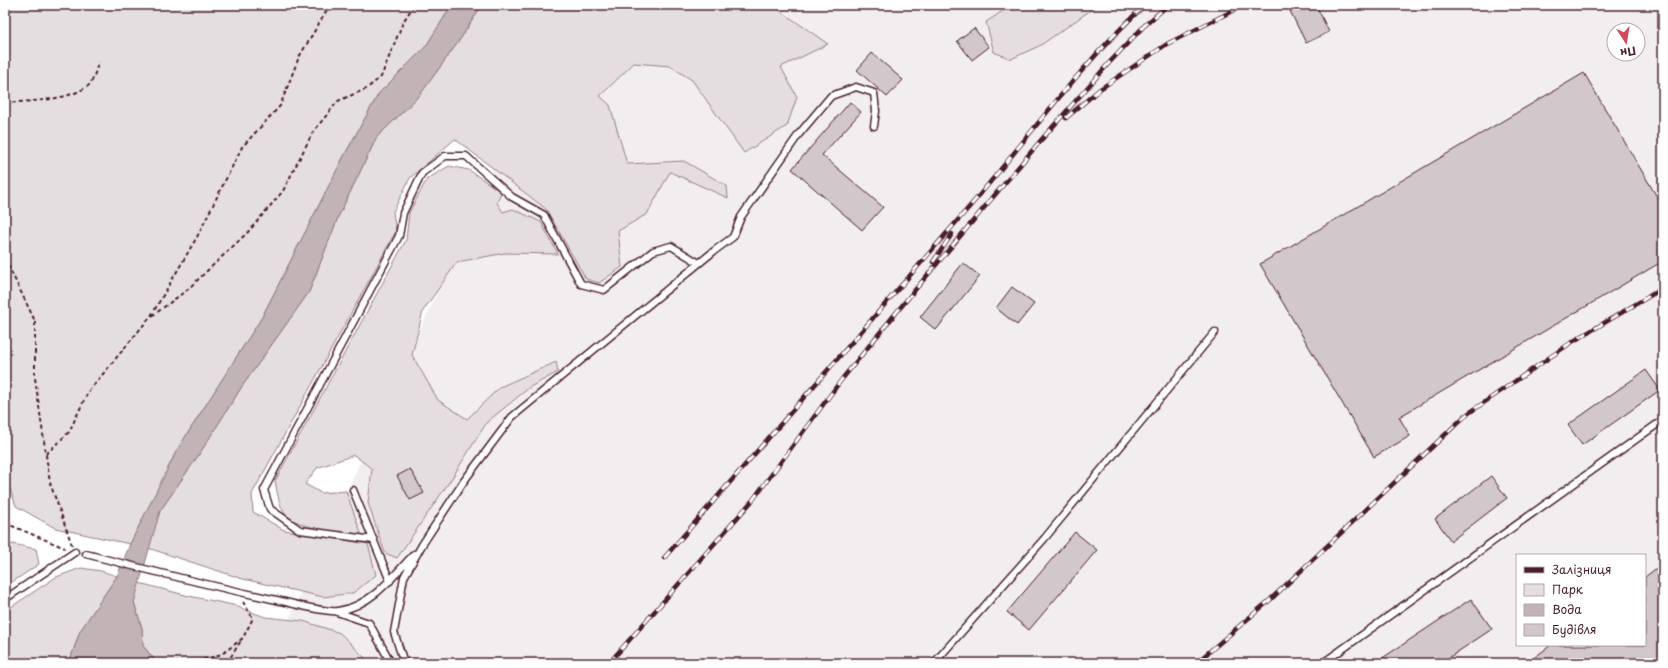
<svg xmlns="http://www.w3.org/2000/svg" width="1668" height="668" font-family="'Playpen Sans',sans-serif">
  <rect width="100%" height="100%" fill="#fff"/>
  <filter id="ink" filterUnits="userSpaceOnUse"><feTurbulence type="fractalNoise" baseFrequency=".025" numOctaves="2"/><feDisplacementMap in="SourceGraphic" scale="8" xChannelSelector="R" yChannelSelector="G"/><feConvolveMatrix kernelMatrix="1 2 1 2 8 2 1 2 1" color-interpolation-filters="sRGB"/></filter>
  <g filter="url(#ink)">
    <path fill="#f2eeef" fill-rule="evenodd" d="M687,5H1663V663H269L535,76ZM1614,30H1638V54H1614ZM1517,555H1645V645H1517Z"/>
    <path fill="#e5dee0" stroke="#987e86" d="M5,5H452L426,46L379,93L345,154L262,317L177,450L130,544L55,528L16,506L5,475Z
      M482,5H772L828,44L781,67L797,97L787,126L744,153L692,80L670,66L634,63L600,96L610,105L627,164L684,161L727,186L728,198L670,172L647,214L618,231L622,267L599,283L586,279L546,209L455,139L410,178L393,212L396,231L252,494L253,512L284,530L368,544L376,575L353,593L323,597L243,579L148,548L160,511L200,453L241,388L309,292L339,215L377,137L419,96L459,41Z
      M1012,5H1098L1041,45L1011,59L994,52L986,22Z
      M449,166L469,170L501,192L497,203L503,212L513,209L541,222L558,254L505,253L457,262L423,311L412,355L438,400L467,419L500,387L556,362L558,372L530,387L487,422L450,481L397,558L385,553L368,503L372,469L354,455L317,468L305,484L321,493L346,491L362,536C340,532 305,530 287,516C279,509 277,490 275,481L406,240L409,213L427,179Z
      M13,544L36,549L39,564L5,587V546Z
      M81,568L101,571L117,576L80,631L69,663H5V611L56,577Z
      M139,583L189,596L233,605L265,617L303,621L340,633L364,657L368,663H146L154,659L143,646L142,628L134,602Z"/>
    <path fill="#c1b3b6" stroke="#91787e" d="M452,5H482L459,41L419,96L377,137L339,215L309,292L241,388L200,453L160,511L134,602L142,628L143,646L154,659L146,663H69L80,631L117,576L130,544L177,450L262,317L345,154L379,93L426,46Z"/>
    <path fill="#d2c7cb" stroke="#4a1f2b" d="M1287,5H1316L1329,32L1306,43Z
      M974,28L989,47L972,60L957,41Z
      M872,53L903,80L887,97L857,70Z
      M1584,73L1663,207V261L1399,417L1410,436L1374,457L1260,264Z
      M850,102L861,112L822,155L883,207L862,230L792,169Z
      M963,263L980,276L936,330L920,317Z
      M1012,287L1034,304L1017,325L996,308Z
      M1646,370L1660,390L1582,445L1568,425Z
      M410,469L424,493L410,500L397,476Z
      M1491,476L1507,498L1451,541L1435,519Z
      M1075,532L1097,550L1029,630L1007,612Z
      M1663,563V663H1527L1551,645H1645V577Z
      M1471,599L1492,629L1441,663H1375Z"/>
    <g fill="none" stroke-linecap="round" stroke-linejoin="round">
      <defs>
        <path id="service" d="M353,490L390,581
          M374,540L300,530L270,509L264,490L399,236L403,213L422,173L445,156H466L512,197L544,215L581,284L604,290L653,251L671,246L699,263
          M86,554C151,571 216,587 281,601C293,604 328,613 338,611C371,606 393,577 414,554
          M5,599L75,552
          M337,612L369,623L391,663
          M404,663L394,632L404,577L422,545L464,481L512,417L714,251L733,237L741,217L799,134L831,96L856,87L874,93L876,111L874,126
          M934,663L1044,539L1215,332
          M1323,663L1663,420"/>
      </defs>
      <use href="#service" stroke="#4a1f2b" stroke-width="9"/>
      <path stroke="#4a1f2b" stroke-width="2" stroke-dasharray="4 3" stroke-linecap="butt" d="M5,103C29,101 70,101 89,85C94,80 96,68 99,62
        M5,259L35,321V378L50,483L72,545
        M152,316L187,290L248,232L283,191L313,132L338,101L366,89L381,77L403,22L414,5
        M46,454L69,432L88,392L151,316L197,237L242,147L280,106L299,57L330,5
        M5,523L65,548
        M197,663L199,661L222,654L243,638L253,618L243,602
        M227,663L242,639"/>
      <use href="#service" stroke="#fff" stroke-width="6"/>
      <defs>
        <path id="rail" d="M1066,118L1100,89L1167,44L1244,5
          M933,262L952,234
          M664,558C766,441 869,323 971,205C1028,138 1080,65 1145,5
          M609,663L752,501L842,379L909,297L1042,139L1109,63L1144,26L1168,5
          M1196,663L1270,600L1466,415L1572,342L1663,288"/>
      </defs>
      <use href="#rail" stroke="#4a1f2b" stroke-width="4.5"/>
      <use href="#rail" stroke="#fff" stroke-width="3" stroke-dasharray="9" stroke-linecap="butt"/>
    </g>
  </g>
  <rect width="1668" height="668" fill="none" stroke="#fff" stroke-width="20"/>
  <rect x="10" y="10" width="1648" height="648" fill="none" stroke="#4a1f2b" stroke-width="1.5" filter="url(#ink)"/>
  <rect x="1516" y="554" width="130" height="92" fill="#ffffff" stroke="#b7a5aa"/>
  <rect x="1524" y="567" width="20" height="6" fill="#4a1f2b" stroke="#b7a5aa"/>
  <text x="1552" y="574" font-size="12" fill="#4a1f2b">Залізниця</text>
  <rect x="1524" y="584" width="20" height="12" fill="#e5dee0" stroke="#b7a5aa"/>
  <text x="1552" y="594" font-size="12" fill="#4a1f2b">Парк</text>
  <rect x="1524" y="604" width="20" height="12" fill="#c1b3b6" stroke="#b7a5aa"/>
  <text x="1552" y="614" font-size="12" fill="#4a1f2b">Вода</text>
  <rect x="1524" y="624" width="20" height="12" fill="#d2c7cb" stroke="#b7a5aa"/>
  <text x="1552" y="634" font-size="12" fill="#4a1f2b">Будівля</text>
  <g transform="translate(1626 42) rotate(168)"><circle r="19" fill="#ffffff" stroke="#b7a5aa"/>
  <path d="M0-3L7 15L0 10L-7 15Z" fill="#d1495b"/>
  <text y="-6" font-size="11" font-weight="bold" text-anchor="middle" fill="#4a1f2b">Пн</text>
  </g>
</svg>
